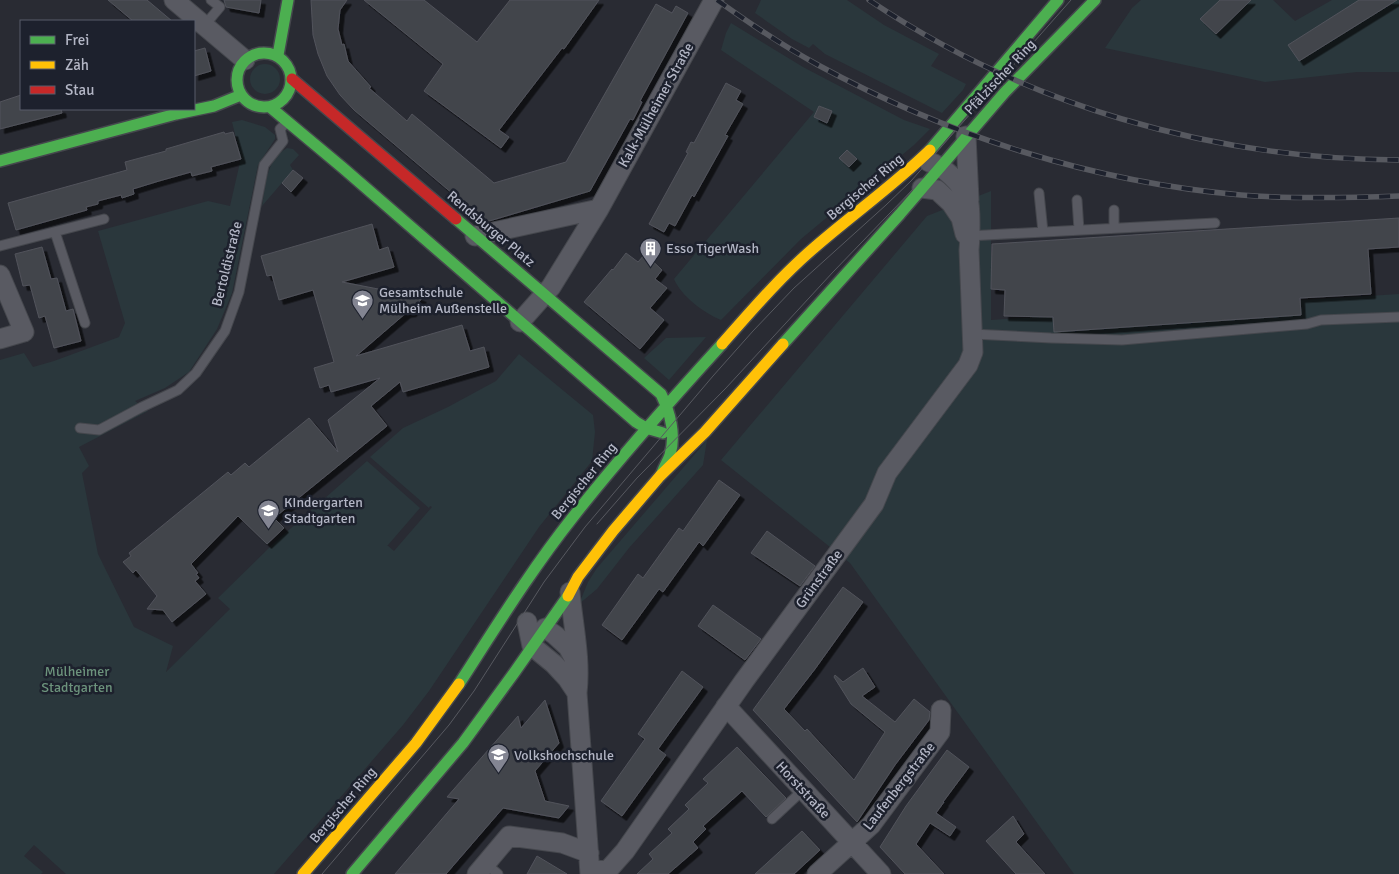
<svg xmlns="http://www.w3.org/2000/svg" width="1399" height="874" font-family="Signika,sans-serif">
  <defs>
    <filter id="shadow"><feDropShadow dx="4.5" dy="4.5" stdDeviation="0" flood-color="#0009"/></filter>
  </defs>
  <rect width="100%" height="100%" fill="#292b33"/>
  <path fill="#2a373c" d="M761,0H847L884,25L939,54L931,66L966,84L963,90L942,113L825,54L813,44L809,48L792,39L755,13Z
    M1141,0H1273L1295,21L1332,0H1399V72H1357L1265,82L1105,48L1132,8Z
    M731,23L803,67L904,120L930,129L914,145L801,239L721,320C704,313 681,296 674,279L814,112L721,50L726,33Z
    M250 79a15 15 0 1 1 30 0a15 15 0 1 1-30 0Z
    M242,120L265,127L275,135V139L258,165L232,293L217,329L189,372L165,388L135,401L148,411L79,447L89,466L82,473L98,554L134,627L173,646L166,672L230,609L218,598L273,544L367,461L420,508L388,545H387L394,551L432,507L430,506L429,508L370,457L403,428L448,407L496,381L519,354L593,415L595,432L592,461L539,527L429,691L403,725L274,874H66L34,845L24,856L43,872L41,874H0V360L24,353L33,367L54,361L119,337L125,323L98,231L208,201L230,206L241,158L232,122Z
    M287,148L293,149L299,155L290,165L293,170L262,206C266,184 266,160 287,148Z
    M991,191V320L1399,294V874H1074L850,563L721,460L927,216Z
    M706,337L669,380L644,358L666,338Z
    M707,440L703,465L629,548L597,589L579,604L588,582L597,568Z"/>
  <path fill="#43454c" stroke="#51535b" filter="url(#shadow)" d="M108,0H147L172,21H133Z
    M224,0H261L259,13L226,7Z
    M311,0H347L340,10L338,29L342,45L344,44L348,61L371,87L369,88L407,121L412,114L494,183L566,162L656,4L672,13L676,6L688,13L640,101L642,102L633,120L630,119L590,191L486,222L354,110L340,95L327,76L318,54L313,35Z
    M364,0H424L477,42L510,0H599L564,49L562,48L499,130L509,137L501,148L424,91L443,64Z
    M1220,0H1251L1216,34L1200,19Z
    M1359,0H1397L1299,61L1288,45Z
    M205,48L211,71L194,76V51Z
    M726,83L741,91L736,100L743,104L725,135L728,136L694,197L692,195L675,226L669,223L664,232L649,224L688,153L686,152L691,142L694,143Z
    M21,95V109H61L62,113L0,129V102Z
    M819,106L832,111L827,123L814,117Z
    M224,132L225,134L233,132L241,159L211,167L212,171L192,176L191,172L159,181L133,189L134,194L122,198L121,195L98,201V204L86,207L87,210L16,230L8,203L127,170L125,162L166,151V149Z
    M847,150L857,159L849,167L839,158Z
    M293,170L303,178L291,192L282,183Z
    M1399,218V247L1368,249L1371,294L1300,298L1301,315L1054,332L1053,317L1004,316L1005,290L991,289L992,244Z
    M372,224L379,250L388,247L394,267L342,282L399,293L406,291L422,298L412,312L406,313L356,356L462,325L470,351L484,347L489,367L403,392L400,382L371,406L387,426L274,518L284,528L267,544L238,516L191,564L198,573L196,574L199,578L195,581L206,594L172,622L163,610L147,609L157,596L136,570L133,573L123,562L131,556L129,553L228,472L231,475L245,463L249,467L309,418L338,452L328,420L380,378L331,392L329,385L320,388L314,368L334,362L313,290L279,300L272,275L267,276L261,256Z
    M42,247L51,279L57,278L66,311L73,309L81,341L54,348L45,316L39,318L30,285L23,286L15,254Z
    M626,253L638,262L645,254L662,270L655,279L667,288L650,308L664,320L640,349L584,302L612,269L613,270Z
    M719,480L740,495L703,546L699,542L663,592L659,589L622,640L602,625L638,574L643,578L679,528L683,531Z
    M767,531L815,566L800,586L751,553Z
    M843,587L863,602L815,669L784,709L805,731L807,729L854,780L885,732L851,704L834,677L835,675L843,682L863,668L875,687L862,696L895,722L914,699L930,712L929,720L895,765L857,822L753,710Z
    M713,605L761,639L745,660L698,626Z
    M682,671L703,687L658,749L666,755L622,816L601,801L645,739L638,734Z
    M545,700L559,743L535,771L545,801L569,806L559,818L503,808L446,874H395L459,799L447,797L518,716L521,728Z
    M737,747L786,798L766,817L742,791L703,826L706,829L693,842L698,848L668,874H637L653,859L649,854L672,833L668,829L689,809L685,805L708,783L703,779Z
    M947,750L969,767L943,802H944L936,813L956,827L950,836L930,823L916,844L944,874H905L880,847L906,806Z
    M1013,816L1024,834L1016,842L1045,874H1016L986,841Z
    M802,831L820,850L794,874H755Z
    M537,856L567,874H527Z"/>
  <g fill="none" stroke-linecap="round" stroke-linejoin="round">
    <defs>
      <path id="lane" d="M204,26L220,7L211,0
        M1039,193L1043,232
        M1077,200L1079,230
        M1114,210V228
        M55,232L85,323
        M968,236L1215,223
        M0,246L104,219
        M972,334L1051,338L1122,340L1307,324L1321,320L1399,317
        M80,428L99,430L142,407L178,390L196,373L225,331L239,292L264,165L283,141L280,129L284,125
        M772,819L803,790
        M486,864L498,874"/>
      <path id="street" d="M174,0L245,60
        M966,136L969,200
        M922,188L937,190L951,203L961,218L965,234
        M475,236L599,209
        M0,275L24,332L0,339
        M520,322L551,287L599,209L714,0
        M570,592C573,625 581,659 577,693L590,874
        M527,622L532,646L554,664L567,678L577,693
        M545,628L555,635L568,647L576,662
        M726,706L881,874
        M590,872L609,869L625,851L744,681L874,504L887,473L968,365L973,352L969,250C970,239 971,207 968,199C962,184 944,166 929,162
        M477,874L509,836L562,843L589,853
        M817,874L871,825L940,732L941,710"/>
      <path id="fast" d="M237 80a27 27 0 1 1 54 0a27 27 0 1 1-54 0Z
        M278,55L288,0
        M270,107L343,168L636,422L646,428L663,433
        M930,150L1058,0
        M0,161L176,114L214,106L241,95
        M456,219L661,394C670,412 676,435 670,455C668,461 664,467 662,473
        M783,344L900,214L1005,92L1095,0
        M459,684C496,627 531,570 573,517C620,457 671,400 722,344
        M352,874L463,743L514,673L568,596"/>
      <path id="slow" d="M722,344C752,310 781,276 815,247C853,214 894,185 930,150
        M568,596L578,577L613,531L660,476L705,432L783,344
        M303,874L416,743L459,684"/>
      <path id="jam" d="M292,79L456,219"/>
    </defs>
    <use href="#lane" stroke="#45474d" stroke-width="11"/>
    <use href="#street" stroke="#45474d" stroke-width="21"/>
    <use href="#fast" stroke="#45474d" stroke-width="14"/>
    <use href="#slow" stroke="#45474d" stroke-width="14"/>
    <use href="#jam" stroke="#45474d" stroke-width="14"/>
    <use href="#lane" stroke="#595a62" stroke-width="9"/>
    <use href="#street" stroke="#595a62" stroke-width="19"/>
    <use href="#fast" stroke="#4caf50" stroke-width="11"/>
    <use href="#slow" stroke="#ffc107" stroke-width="11"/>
    <use href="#jam" stroke="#c62828" stroke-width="11"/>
    <path stroke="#575960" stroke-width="1" d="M597,524L637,478L726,388L833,272L918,184
      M322,874L449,725L474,691L544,582L585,527L713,376L753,331L794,288L886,205L911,181L1071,0"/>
    <defs>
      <path id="rail" d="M717,0C749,23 783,46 818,65C948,136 1093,182 1241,195C1293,199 1346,198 1399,196
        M869,0C1025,105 1211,159 1399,160"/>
    </defs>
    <use href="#rail" stroke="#575960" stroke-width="5.5"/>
    <use href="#rail" stroke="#1d212d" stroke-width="4" stroke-dasharray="11" stroke-linecap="butt"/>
  </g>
  <defs>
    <symbol id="building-pin" viewBox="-11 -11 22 30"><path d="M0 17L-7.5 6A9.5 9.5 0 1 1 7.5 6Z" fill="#838592" stroke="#1d212d"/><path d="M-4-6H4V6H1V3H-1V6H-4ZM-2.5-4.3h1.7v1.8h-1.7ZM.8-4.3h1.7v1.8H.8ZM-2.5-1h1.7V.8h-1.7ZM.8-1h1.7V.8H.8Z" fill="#fff"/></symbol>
    <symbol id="school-pin" viewBox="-11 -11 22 30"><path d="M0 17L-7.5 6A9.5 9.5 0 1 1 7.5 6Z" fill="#838592" stroke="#1d212d"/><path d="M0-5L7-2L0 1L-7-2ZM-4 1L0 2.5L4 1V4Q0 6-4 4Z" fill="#fff"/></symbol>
    <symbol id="university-pin" viewBox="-11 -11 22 30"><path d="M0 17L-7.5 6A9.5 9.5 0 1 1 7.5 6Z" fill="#838592" stroke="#1d212d"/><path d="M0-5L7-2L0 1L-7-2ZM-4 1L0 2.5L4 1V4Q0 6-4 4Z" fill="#fff"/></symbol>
  </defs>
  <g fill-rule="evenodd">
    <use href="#building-pin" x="638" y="236" width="25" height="34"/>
    <use href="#school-pin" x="350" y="288" width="25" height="34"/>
    <use href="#school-pin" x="256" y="498" width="25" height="34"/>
    <use href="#university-pin" x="486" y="742" width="25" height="34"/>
  </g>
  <g text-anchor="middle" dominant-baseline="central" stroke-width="5" stroke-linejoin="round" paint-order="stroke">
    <g font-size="14" fill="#b3b6c5" stroke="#1d212d">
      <text transform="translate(1000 77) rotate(-47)">Pfälzischer Ring</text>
      <text transform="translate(656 105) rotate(-61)">Kalk-Mülheimer Straße</text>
      <text transform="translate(865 187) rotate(-40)">Bergischer Ring</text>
      <text transform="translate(491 229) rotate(40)">Rendsburger Platz</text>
      <text transform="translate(227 264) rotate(-76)">Bertoldistraße</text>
      <text transform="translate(584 481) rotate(-51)">Bergischer Ring</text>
      <text transform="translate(819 579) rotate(-54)">Grünstraße</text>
      <text transform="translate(899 786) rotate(-52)">Laufenbergstraße</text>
      <text transform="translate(803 790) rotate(47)">Horststraße</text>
      <text transform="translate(343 805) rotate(-50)">Bergischer Ring</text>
    </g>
    <g font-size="14" fill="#b3b6c5" stroke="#1d212d" text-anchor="start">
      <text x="666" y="248">Esso TigerWash</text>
      <text x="379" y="292">Gesamtschule<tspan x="379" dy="16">Mülheim Außenstelle</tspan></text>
      <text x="284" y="502">KIndergarten<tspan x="284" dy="16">Stadtgarten</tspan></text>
      <text x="514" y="755">Volkshochschule</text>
    </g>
    <g font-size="14" fill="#6c937c" stroke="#1d212d">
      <text x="77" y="671">Mülheimer<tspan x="77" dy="16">Stadtgarten</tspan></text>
    </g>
  </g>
  <rect x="20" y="20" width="175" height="90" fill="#1d212d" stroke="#595d6a"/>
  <rect x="30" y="36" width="25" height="8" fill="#4caf50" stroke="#595d6a"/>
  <text x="65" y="45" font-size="15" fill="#b3b6c5">Frei</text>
  <rect x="30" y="61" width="25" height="8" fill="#ffc107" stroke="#595d6a"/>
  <text x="65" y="70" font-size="15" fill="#b3b6c5">Zäh</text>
  <rect x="30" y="86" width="25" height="8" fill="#c62828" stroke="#595d6a"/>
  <text x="65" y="95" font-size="15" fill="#b3b6c5">Stau</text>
</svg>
